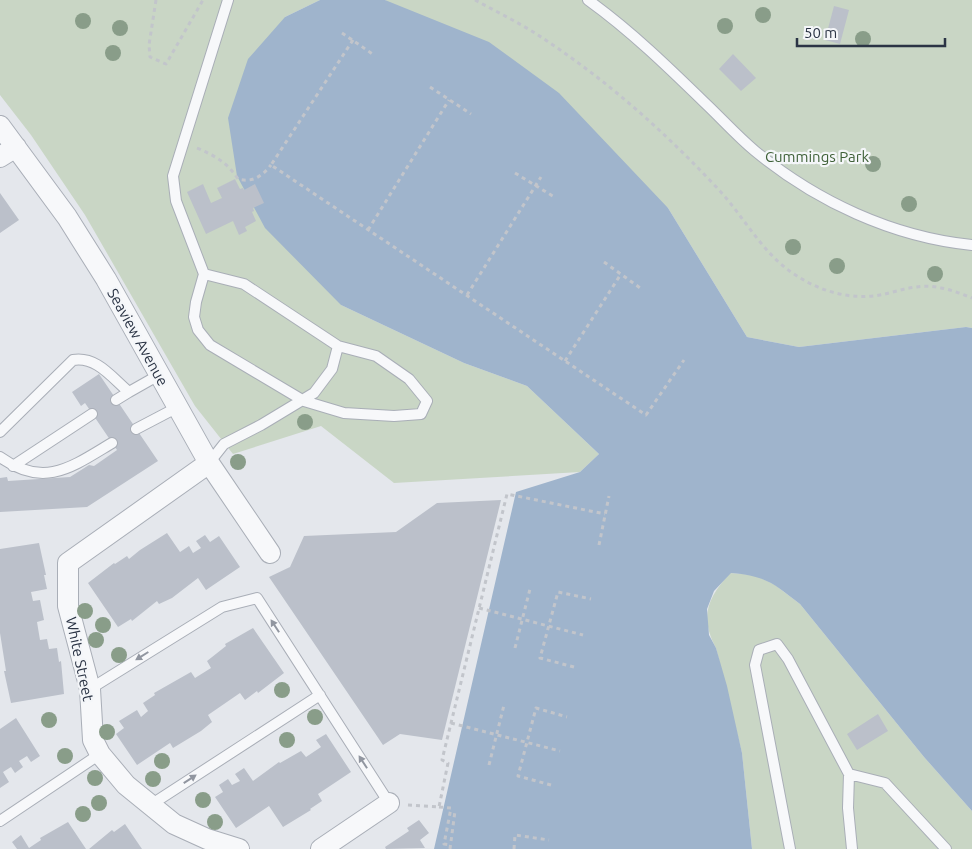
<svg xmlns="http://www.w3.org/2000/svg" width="972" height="849" font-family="Ubuntu,sans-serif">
  <rect width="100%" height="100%" fill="#e4e7ec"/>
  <path fill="#c9d6c5" d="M0,0H320L285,17L341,305L464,363L527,386L599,454L580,472L394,483L321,426L233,454L195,406L85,215L31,135L0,95Z
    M385,0H972V328L966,327L799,347L747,337L668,208Z
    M730,573L755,575L775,585L800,604L924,757L972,811V849H752L742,753L716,648C699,616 708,598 730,573Z"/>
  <path fill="#9fb4cc" d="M320,0H385L489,42L559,93L668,208L747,337L799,347L966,327L972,328V811L924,757L800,604C773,583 766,576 731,573L714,591L707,609L709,635L716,648L727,686L742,753L752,849H434L516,492L580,472L599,454L527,386L464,363L341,305L265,228L237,176L228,118L248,59L285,17Z"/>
  <path fill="#bbc0ca" d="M834,6L849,10L840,44L825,40Z
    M733,54L756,78L741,91L719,69Z
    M235,179L240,189L243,188L244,190L255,184L264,203L253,208L254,211L252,212L256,221L245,227L247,231L239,235L233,221L206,234L187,192L203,184L211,203L222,198L217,188Z
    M0,193L19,220L0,233Z
    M99,374L158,461L87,507L0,512V478L7,477L8,481L70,477L89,465L94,466L117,450L85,403L81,406L72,392Z
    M501,500L442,740L400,734L383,745L269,577L290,567L304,536L396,532L437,503Z
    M167,533L180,552L189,546L193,553L201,548L196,541L205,535L210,542L219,536L240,567L206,590L198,578L172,598L159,604L157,601L132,621L131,619L118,627L88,583L114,563L115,564L127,556L129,559L140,550Z
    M39,543L46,575H44L47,589L31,592L33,601L40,600L44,620L37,622L40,640L47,639L49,649L57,648L59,662L61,661L64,694L11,703L4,671H6L0,633V549Z
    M253,628L284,673L258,693L257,691L245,700L240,693L208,715L212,722L201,731L173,748L170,743L137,765L116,734L124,728L119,721L137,710L141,717L148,711L143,703L155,695L154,693L191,672L195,678L211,668L207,661L226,646L225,644Z
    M878,714L888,731L857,750L847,734Z
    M16,718L40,756L31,762L27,756L19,761L23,767L15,773L11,767L3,772L9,782L0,788V729Z
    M326,734L351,772L318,794L322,801L310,809L311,810L283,827L269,806L236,828L215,797L223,792L219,785L228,779L232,785L240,781L235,774L244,768L253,781L279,762L280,763L301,751L306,757L321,747L316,740Z
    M419,820L429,833L420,840L425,848L386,849L385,847L409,831L407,828Z
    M68,822L86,849H17L12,842L21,835L29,848L41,840L40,838Z
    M125,824L142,849H89L112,830L114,832Z"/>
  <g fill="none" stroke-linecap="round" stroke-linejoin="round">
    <defs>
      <path id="lane" d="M588,0C631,31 668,67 705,103C722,119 737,136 755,151C816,201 892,237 972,245
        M204,274L176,201L173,176L228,0
        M116,400L129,392
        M136,429L178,407
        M0,432L73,360C97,356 112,378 129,392L159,375
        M0,457C44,489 72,467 112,443
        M209,463L224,444L261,425L314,393L332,369L338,346L244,284L204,274L196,302L194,317L198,330L210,345L304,401L344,413L394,416L421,414L427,401L409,379L376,356L338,346
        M13,466L92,414
        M90,689L222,607L257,598L389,803
        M849,774L848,808L852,849
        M149,806L320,695
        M0,821L100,754
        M790,849L755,665L759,650L777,644L788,659L849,774L885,783L946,849"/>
      <path id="street" d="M0,126L67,217L106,279L209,463L270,553
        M0,157L16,147
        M209,463L68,563V606L90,689L93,740L100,754L126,785L174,824L207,839L239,849
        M321,849L389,803"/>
    </defs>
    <use href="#lane" stroke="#a9aeb7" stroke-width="12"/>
    <use href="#street" stroke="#a9aeb7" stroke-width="22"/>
    <path stroke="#c2c5cb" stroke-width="3" stroke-dasharray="4 4" stroke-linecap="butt" d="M156,0L149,45L150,57L166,64L203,0
      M475,0C499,13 524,25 547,41C610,83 667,134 719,190C745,218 763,255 797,276C822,292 851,300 880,295C892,293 904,288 917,287C936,284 955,291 972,298
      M342,33L374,55
      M353,40L271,165L646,415L684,360
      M430,87L471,114
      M197,148C215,156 227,162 238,179C253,183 262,176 271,165
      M515,173L556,198
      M368,230L449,100
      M604,262L643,290
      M467,295L541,177
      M565,361L621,274
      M599,545L609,496
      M479,608L583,635
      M515,648L530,589
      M574,667L540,658L558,592L591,599
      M451,723L560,751
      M489,765L504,705
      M551,785L518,776L536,708L567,717
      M408,805L439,807L448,763L442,760L507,494L605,514
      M439,807L451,808L444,844L451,845
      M450,849L455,811
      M514,849L515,835L549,840"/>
    <use href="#lane" stroke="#f7f8fa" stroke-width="10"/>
    <use href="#street" stroke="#f7f8fa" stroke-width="20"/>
  </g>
  <g fill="#899d89">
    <circle cx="763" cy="15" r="8"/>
    <circle cx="83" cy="21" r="8"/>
    <circle cx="725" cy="26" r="8"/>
    <circle cx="120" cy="28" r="8"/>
    <circle cx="863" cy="39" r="8"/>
    <circle cx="113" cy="53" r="8"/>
    <circle cx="873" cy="164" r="8"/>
    <circle cx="909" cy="204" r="8"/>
    <circle cx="793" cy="247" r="8"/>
    <circle cx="837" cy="266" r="8"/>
    <circle cx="935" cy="274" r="8"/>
    <circle cx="305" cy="422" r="8"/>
    <circle cx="238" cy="462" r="8"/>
    <circle cx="85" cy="611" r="8"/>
    <circle cx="103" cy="625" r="8"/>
    <circle cx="96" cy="640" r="8"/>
    <circle cx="119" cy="655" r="8"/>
    <circle cx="282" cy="690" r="8"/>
    <circle cx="315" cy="717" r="8"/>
    <circle cx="49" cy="720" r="8"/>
    <circle cx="107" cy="732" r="8"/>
    <circle cx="287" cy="740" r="8"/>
    <circle cx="65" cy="756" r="8"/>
    <circle cx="162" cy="761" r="8"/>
    <circle cx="95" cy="778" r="8"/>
    <circle cx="153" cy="779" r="8"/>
    <circle cx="203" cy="800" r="8"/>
    <circle cx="99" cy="803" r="8"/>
    <circle cx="83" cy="814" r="8"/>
    <circle cx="215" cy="822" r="8"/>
  </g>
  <defs><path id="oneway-solid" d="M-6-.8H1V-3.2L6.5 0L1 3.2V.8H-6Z" transform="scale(1.25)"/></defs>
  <g fill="#9196a0">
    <use href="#oneway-solid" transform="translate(275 626) rotate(-123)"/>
    <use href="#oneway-solid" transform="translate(142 656) rotate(148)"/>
    <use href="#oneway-solid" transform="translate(363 762) rotate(-123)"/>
    <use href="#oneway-solid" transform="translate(190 779) rotate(-33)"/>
  </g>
  <g text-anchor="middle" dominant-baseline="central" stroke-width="4.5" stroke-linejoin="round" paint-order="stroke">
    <g font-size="15" fill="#3f6138" stroke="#f4f6f9">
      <text x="817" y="156">Cummings Park</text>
    </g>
    <g font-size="15" fill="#2b3445" stroke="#f4f6f9">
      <text transform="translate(138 337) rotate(61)">Seaview Avenue</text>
      <text transform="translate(80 659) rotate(78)">White Street</text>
    </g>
  </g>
  <path d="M797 38v8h148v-8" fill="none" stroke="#2b3445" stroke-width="2.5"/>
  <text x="804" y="38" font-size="15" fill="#2b3445" stroke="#f4f6f9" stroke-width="4" paint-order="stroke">50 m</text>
</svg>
